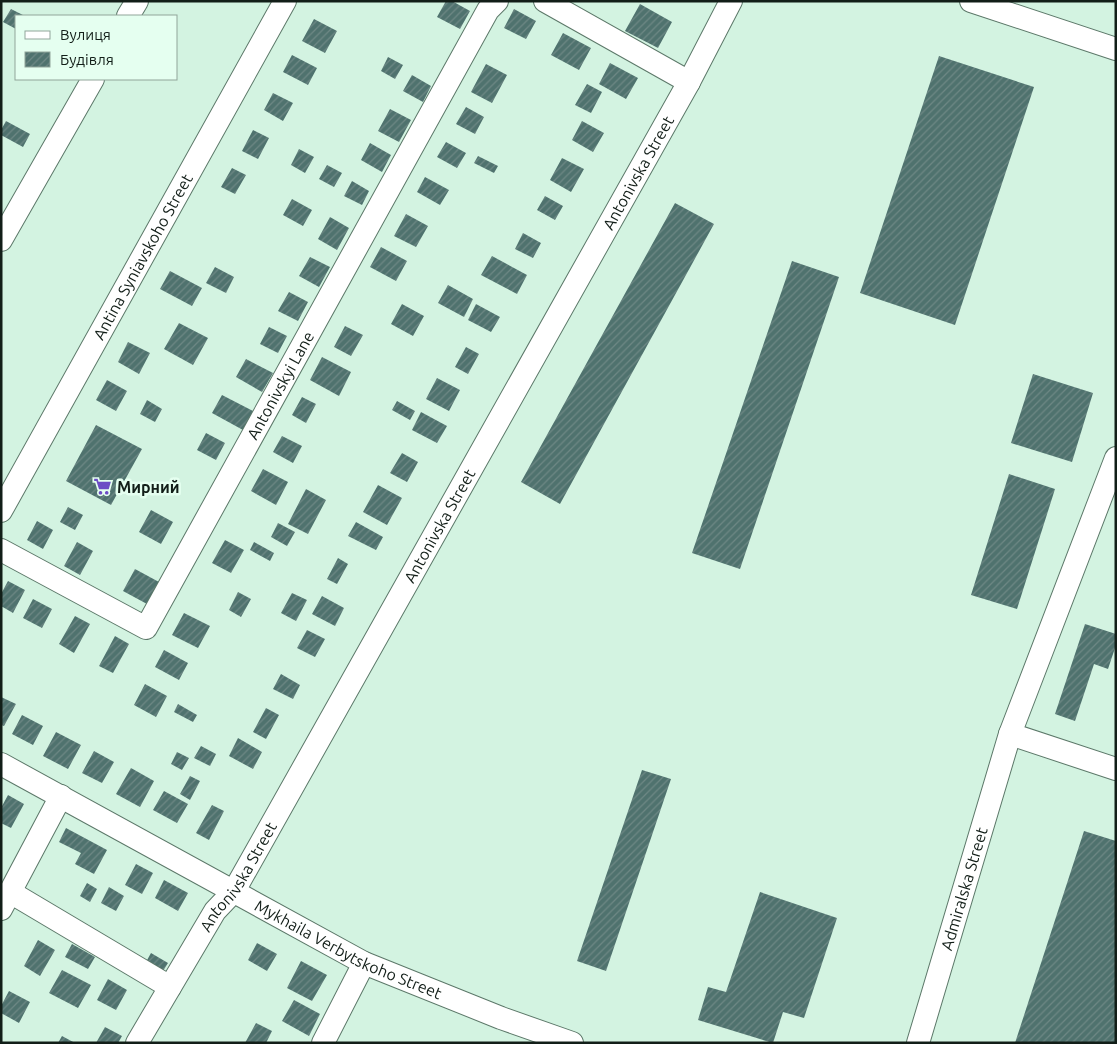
<svg xmlns="http://www.w3.org/2000/svg" width="1117" height="1044" font-family="Ubuntu,sans-serif">
  <defs>
    <pattern id="building-hatch" width="6" height="6" patternUnits="userSpaceOnUse" patternTransform="scale(1.25)"><rect width="6" height="6" fill="#4f726e"/><path d="M-1 1l2-2M0 6l6-6M5 7l2-2" fill="none" stroke="#6e8885"/></pattern>
  </defs>
  <rect width="100%" height="100%" fill="#d3f3e1"/>
  <path fill="url(#building-hatch)" d="M446,1H452L470,11L460,29L437,17Z
    M640,4L672,22L658,48L625,31Z
    M11,9L25,16H16V29L3,22Z
    M514,9L536,21L526,39L504,28Z
    M314,19L337,31L325,53L302,41Z
    M563,33L591,48L579,70L551,55Z
    M292,55L317,68L308,85L283,72Z
    M939,56L1034,87L955,325L860,293Z
    M388,57L403,65L395,79L381,71Z
    M610,63L638,78L626,99L599,84Z
    M486,64L507,75L492,103L471,92Z
    M412,75L431,86L423,102L403,91Z
    M587,84L602,92L591,113L575,105Z
    M273,93L293,103L283,121L264,110Z
    M466,107L484,117L475,134L456,124Z
    M390,109L411,120L399,142L378,131Z
    M6,121L30,134L23,147L1,135V130Z
    M582,121L604,133L593,152L572,140Z
    M253,130L269,138L258,159L242,151Z
    M446,142L466,153L457,168L437,157Z
    M370,143L391,155L382,172L361,160Z
    M299,149L314,157L305,173L291,165Z
    M478,156L498,166L494,173L474,163Z
    M562,158L584,169L571,192L550,180Z
    M327,165L342,173L334,187L319,179Z
    M232,168L246,175L235,194L221,187Z
    M425,177L449,190L440,205L417,192Z
    M352,181L369,191L362,205L344,196Z
    M545,196L563,206L555,220L537,210Z
    M292,199L312,210L303,226L283,215Z
    M675,203L714,224L560,504L521,482Z
    M406,214L428,226L416,247L394,236Z
    M330,217L349,228L337,250L318,239Z
    M523,233L541,243L533,258L515,249Z
    M381,247L407,261L396,281L370,267Z
    M492,256L527,275L517,294L481,275Z
    M310,257L330,267L319,287L299,276Z
    M792,261L839,277L740,569L692,553Z
    M215,267L234,277L226,293L206,283Z
    M170,271L202,288L192,306L160,289Z
    M448,285L473,299L464,317L438,303Z
    M289,292L308,302L298,321L278,311Z
    M402,304L424,316L413,336L391,324Z
    M476,304L500,317L491,332L468,320Z
    M179,323L208,338L193,365L164,349Z
    M345,326L363,335L351,356L334,347Z
    M269,327L287,336L278,353L260,344Z
    M128,342L150,353L139,374L118,362Z
    M466,347L479,354L468,374L455,367Z
    M322,357L351,372L339,396L310,380Z
    M246,359L273,373L262,392L236,377Z
    M1033,374L1093,393L1072,462L1011,443Z
    M437,378L460,390L449,411L426,399Z
    M107,380L127,391L116,411L96,400Z
    M222,395L253,411L243,430L212,413Z
    M302,397L316,404L306,423L292,415Z
    M147,400L162,409L155,422L140,414Z
    M397,401L415,411L410,420L392,410Z
    M421,412L447,426L437,443L412,430Z
    M96,425L142,449L111,505L66,481Z
    M206,433L225,443L216,460L197,450Z
    M282,436L302,446L293,463L273,452Z
    M402,453L418,462L407,482L390,473Z
    M263,469L288,482L276,505L251,491Z
    M1009,474L1055,489L1017,609L971,595Z
    M378,485L402,498L387,525L363,512Z
    M306,489L326,500L308,534L288,524Z
    M68,507L83,515L75,530L60,522Z
    M151,510L173,522L161,544L139,532Z
    M37,521L53,530L43,549L27,540Z
    M356,522L383,537L376,550L348,536Z
    M278,523L295,532L287,546L271,537Z
    M225,540L244,550L231,573L212,563Z
    M77,542L93,551L80,575L64,566Z
    M254,542L274,553L270,561L250,550Z
    M338,558L348,564L337,584L327,579Z
    M135,569L159,582L147,604L123,591Z
    M8,581L25,590L13,613L1,606V594Z
    M238,592L251,599L241,617L229,610Z
    M292,593L307,600L296,621L281,613Z
    M322,596L344,608L335,626L312,614Z
    M33,599L52,609L42,628L23,618Z
    M184,613L210,626L198,648L172,635Z
    M75,616L90,624L74,653L59,644Z
    M1085,624L1116,634V645L1108,669L1094,664L1075,721L1055,714Z
    M307,630L325,639L315,657L297,648Z
    M115,636L129,644L113,673L99,666Z
    M164,650L188,663L179,680L155,667Z
    M281,674L300,685L293,699L273,689Z
    M145,684L167,696L156,717L134,705Z
    M1,697L16,704L4,726L1,725Z
    M178,704L197,715L193,722L174,712Z
    M266,708L279,715L266,739L253,732Z
    M22,715L43,726L33,745L12,734Z
    M56,732L81,745L68,769L43,756Z
    M238,738L262,752L253,769L229,756Z
    M201,746L216,754L210,766L194,758Z
    M94,751L114,762L102,783L82,773Z
    M177,752L189,758L182,770L171,764Z
    M131,768L154,781L140,807L116,794Z
    M642,770L671,779L606,971L577,961Z
    M190,776L200,781L190,800L180,794Z
    M164,791L188,804L177,823L153,810Z
    M8,795L24,804L11,828L1,823V808Z
    M212,805L224,811L209,840L196,833Z
    M66,828L107,850L94,874L75,864L81,853L59,842Z
    M1084,831L1116,841V1043H1015Z
    M136,864L153,873L142,894L125,885Z
    M164,880L188,893L178,911L155,898Z
    M87,883L97,889L90,902L80,896Z
    M109,887L124,896L116,911L101,903Z
    M760,892L837,918L804,1018L783,1012L773,1043L698,1020L708,987L726,992Z
    M38,940L55,950L40,976L24,966Z
    M257,943L277,954L267,971L248,960Z
    M72,944L95,957L88,969L65,957Z
    M151,953L168,963L163,971L146,962Z
    M301,961L327,975L312,1001L287,988Z
    M62,970L91,985L78,1008L49,993Z
    M108,979L127,990L116,1010L97,1000Z
    M9,991L30,1002L19,1023L1,1013V1006Z
    M294,1000L320,1014L309,1036L282,1021Z
    M256,1023L272,1031L266,1043H245Z
    M105,1027L122,1036L118,1043H96Z
    M62,1036L75,1043H58Z"/>
  <g fill="none" stroke-linecap="round" stroke-linejoin="round">
    <defs>
      <g id="minor">
        <path d="M545,1L689,82"/>
        <path d="M971,1L1116,49"/>
        <path d="M128,16L137,1"/>
        <path d="M1,240L93,79"/>
        <path id="s1" d="M1,511L285,1"/>
        <path id="s2" d="M1,550L146,628L488,10L497,1"/>
        <path d="M1010,734L1116,769"/>
        <path id="s3" d="M1,764L364,963L501,1018L572,1043"/>
        <path d="M10,892L170,987"/>
        <path d="M1,909L61,796"/>
        <path id="s4" d="M137,1043L215,911L234,891L689,82L731,1"/>
        <path d="M323,1043L364,963"/>
        <path id="s5" d="M918,1043L1010,734L1116,458"/>
      </g>
    </defs>
    <use href="#minor" stroke="#5c7869" stroke-width="24"/>
    <use href="#minor" stroke="#fff" stroke-width="22"/>
  </g>
  <defs>
    <symbol id="supermarket-bare" viewBox="-9 -9 18 18"><path d="M-6-5.5h2.5l.6 2H6L4.5 2H-2.5L-4.4-4H-6ZM-1.5 3.2a1.3 1.3 0 1 0 .1 0ZM3 3.2a1.3 1.3 0 1 0 .1 0Z" fill="#6c4cc5" stroke="#e5fff0" stroke-width="2.5" paint-order="stroke"/></symbol>
  </defs>
  <g fill-rule="evenodd">
    <use href="#supermarket-bare" x="90" y="474" width="25" height="25"/>
  </g>
  <g text-anchor="middle" dominant-baseline="central" stroke-width="5" stroke-linejoin="round" paint-order="stroke">
    <g font-size="16" fill="#121e18" stroke="#e5fff0">
      <text stroke="none"><textPath href="#s4" startOffset="1005">Antonivska Street</textPath></text>
      <text stroke="none"><textPath href="#s1" startOffset="291">Antina Syniavskoho Street</textPath></text>
      <text stroke="none"><textPath href="#s2" startOffset="442">Antonivskyi Lane</textPath></text>
      <text stroke="none"><textPath href="#s4" startOffset="600">Antonivska Street</textPath></text>
      <text stroke="none"><textPath href="#s4" startOffset="195">Antonivska Street</textPath></text>
      <text stroke="none"><textPath href="#s5" startOffset="161">Admiralska Street</textPath></text>
      <text stroke="none"><textPath href="#s3" startOffset="394">Mykhaila Verbytskoho Street</textPath></text>
    </g>
    <g font-size="16" font-weight="bold" fill="#121e18" stroke="#e5fff0" text-anchor="start">
      <text x="117" y="487">Мирний</text>
    </g>
  </g>
  <rect width="1117" height="1044" fill="none" stroke="#121e18" stroke-width="5"/>
  <rect x="15" y="15" width="162" height="65" fill="#e5fff0" stroke="#91a59a"/>
  <rect x="25" y="31" width="25" height="8" fill="#ffffff" stroke="#91a59a"/>
  <text x="60" y="40" font-size="15" fill="#121e18">Вулиця</text>
  <rect x="25" y="52" width="25" height="15" fill="url(#building-hatch)" stroke="#91a59a"/>
  <text x="60" y="65" font-size="15" fill="#121e18">Будівля</text>
</svg>
